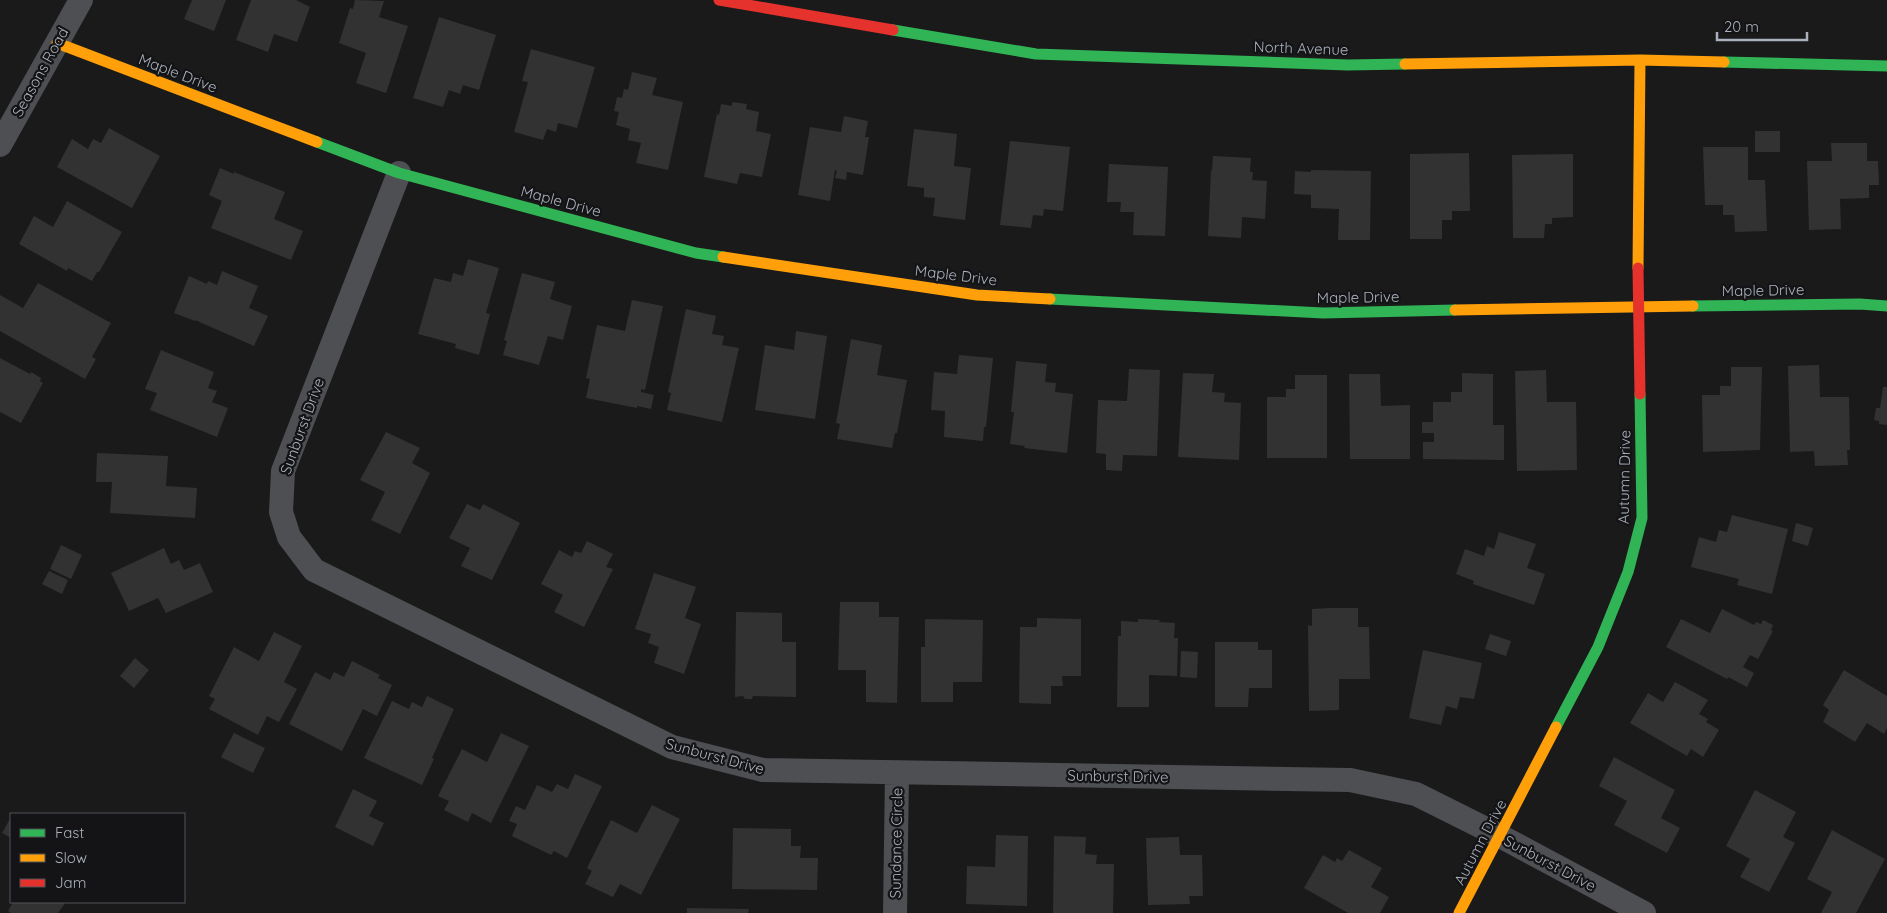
<svg xmlns="http://www.w3.org/2000/svg" width="1887" height="913" font-family="Quicksand,sans-serif">
  <rect width="100%" height="100%" fill="#1a1a1a"/>
  <path fill="#323232" d="M192,0H226L214,31L184,19Z
    M251,0H296L310,7L297,42L274,34L268,52L236,40Z
    M355,0L384,1L379,17L408,26L386,93L356,83L366,53L339,43L350,8L353,9Z
    M439,17L496,35L479,90L463,85L460,94L449,90L443,107L413,98Z
    M531,49L595,67L577,128L558,123L556,132L547,129L543,140L514,132L528,82L522,81Z
    M632,72L657,78L652,95L683,102L668,170L636,163L641,143L628,140L630,129L616,125L619,112L614,111L617,97L622,98L624,89L628,90Z
    M732,102L747,104L746,109L759,112L756,131L771,134L762,177L740,173L737,184L704,177L717,114L719,115L721,104L732,106Z
    M844,116L868,121L865,137H869L863,175L847,172L846,180L835,178L837,171L835,170L830,201L798,195L810,127L841,132Z
    M109,128L160,156L132,208L57,167L72,139L88,149L93,139L101,143Z
    M914,129L957,134L954,166L971,168L965,220L933,216L935,198L924,197V188L907,186Z
    M1755,131H1780V152H1755Z
    M1010,141L1070,147L1063,211L1044,209L1043,216L1033,215L1031,228L1000,225Z
    M1831,143H1867V161H1878L1879,185H1869V198L1840,199L1841,229L1809,230L1807,161H1832Z
    M1703,147H1748V180H1765L1767,231L1735,232L1734,215H1723V205H1705Z
    M1469,153L1470,211H1452V220H1442V239H1410V154Z
    M1573,154V217L1552,218V224H1545L1544,238H1513L1512,155Z
    M1213,156L1251,158L1250,172H1253L1252,180L1267,181L1265,219L1242,217L1241,238L1208,236L1211,170L1212,171Z
    M1109,164L1168,167L1165,236L1133,235L1134,212H1120L1121,202H1107Z
    M220,168L234,174V172L285,192L274,219L303,231L291,260L211,228L222,201L209,195Z
    M1311,170L1371,171L1370,240H1338L1339,209L1311,208V195L1294,194L1295,171L1311,172Z
    M67,201L122,232L99,272H97L92,281L68,268L67,271L19,244L34,216L53,227Z
    M468,259L499,268L486,313L490,314L479,355L455,348L456,344L418,334L434,278L451,282L453,273L463,276Z
    M222,271L258,286L249,308L268,316L254,346L195,320V321L174,313L189,276L207,284L208,281L217,285Z
    M522,273L555,282L550,299L572,306L563,340L548,336L539,365L503,355L507,341L504,340Z
    M38,283L111,323L92,357L96,359L85,379L0,331V295L23,308Z
    M632,300L663,306L645,390L641,389V392L654,395L651,409L637,406V408L586,398L590,379L586,378L597,325L625,331Z
    M686,309L716,316L712,334L724,336L722,345L739,348L722,422L667,410L671,393L668,392Z
    M796,331L827,336L815,419L755,410L765,345L794,350Z
    M851,339L882,345L877,375L907,380L897,433H895L892,448L837,439L840,424L836,423Z
    M161,350L214,372L208,388L217,391L212,402L228,408L217,437L150,410L157,393L145,389Z
    M959,355L993,358L986,427H984L983,441L944,437L945,411L931,410L934,372L957,374Z
    M0,358L30,374L31,372L41,378L40,381L43,383L21,423L0,412Z
    M1016,361L1047,364L1045,382L1056,383L1055,392L1073,394L1067,453L1024,448L1025,446L1010,444L1014,412H1011Z
    M1819,365L1820,397H1849L1850,450H1847L1848,465L1815,466L1814,451L1790,452L1788,366Z
    M1731,367H1762L1760,450L1703,452L1702,395H1720V386H1731Z
    M1129,369L1160,370L1157,456L1123,455L1122,471L1106,470V454L1096,453L1098,400L1127,401Z
    M1546,370L1547,402H1576L1577,470L1517,471L1515,371Z
    M1183,373L1214,374L1212,392L1225,393L1224,402L1241,403L1239,460L1178,457Z
    M1462,373L1493,374V425H1504V460L1423,459V442H1434V433H1422V422H1433V402H1451V392H1462Z
    M1349,374H1380L1381,406L1410,405V459H1350Z
    M1295,375H1327V458H1267V397H1286V389H1295Z
    M1883,387H1887V425L1879,424V421L1874,420L1876,408H1880Z
    M386,432L420,448L412,463L430,473L400,534L371,520L385,492L360,480Z
    M97,453L168,456L166,486L197,488L195,518L110,513L112,482H96Z
    M467,504L480,510L483,504L520,523L492,580L461,566L470,548L449,538Z
    M1732,515L1788,529L1772,594L1737,585L1739,579L1691,567L1699,537L1716,542L1719,530L1727,532Z
    M1796,523L1813,528L1808,546L1792,541Z
    M1499,532L1536,544L1527,568L1545,574L1534,605L1473,584L1474,581L1456,574L1465,549L1484,556L1487,546L1494,549Z
    M587,541L613,554L606,567L613,569L584,627L554,612L563,595L541,584L559,550L572,557L575,551L581,553Z
    M61,545L82,555L71,579L50,569Z
    M164,548L171,564L179,560L184,570L200,563L213,592L166,613L158,598L129,611L111,573Z
    M49,571L68,580L62,594L42,584Z
    M654,573L696,587L685,618L701,624L684,674L654,663L659,647L648,643L651,634L635,629Z
    M840,602H879V617H899L897,703L866,702V670H838Z
    M1330,608H1358V627H1369L1370,679H1339V710L1309,711L1308,625L1312,626V609Z
    M1722,609L1754,625L1756,622L1761,624L1763,620L1773,625L1771,630L1773,631L1758,659L1750,655L1743,667L1754,673L1747,687L1728,677L1727,679L1666,647L1681,619L1710,633Z
    M736,612L782,613V642H796V697L753,696L752,699H745L743,696L735,697Z
    M1037,618L1081,619V676H1062L1063,686H1051V704L1019,703L1020,627H1037Z
    M925,619L983,620L982,682H953V702H921V647H925Z
    M1138,619L1160,620L1159,622L1175,623L1174,638H1178L1177,676L1149,675V707H1117L1118,636H1121V621L1138,622Z
    M274,632L302,646L284,682L297,689L279,722L267,716L258,735L209,709L215,699L209,696L234,647L259,661Z
    M1490,634L1511,641L1506,656L1485,649Z
    M1215,642H1258V650H1272V688H1249L1248,707H1215Z
    M1423,650L1482,663L1474,699L1460,697L1457,709L1446,706L1441,725L1409,718Z
    M1181,651L1198,652L1197,678L1180,677Z
    M135,658L149,670L134,688L120,676Z
    M352,661L380,675L378,678L392,685L377,716L363,709L342,751L289,724L315,672L330,680L334,672L344,677Z
    M1844,670L1887,696V728L1884,734L1867,723L1855,742L1823,722L1829,710L1823,705Z
    M1675,682L1708,700L1699,714L1708,719L1706,722L1719,730L1703,757L1691,749L1687,756L1630,723L1648,693L1663,702Z
    M427,696L454,709L432,758L434,759L422,785L364,758L392,701L409,709L412,702L422,707Z
    M234,733L265,748L253,773L221,757Z
    M501,733L529,746L491,823L472,813L468,822L444,810L449,801L438,796L462,749L487,762Z
    M1614,757L1675,790L1661,818L1680,828L1667,853L1614,825L1627,801L1599,786Z
    M575,774L602,786L567,858L554,851L551,855L512,836L517,824L509,821L516,806L525,810L537,785L552,792L557,784L568,789Z
    M353,789L377,801L369,816L384,823L373,846L335,827Z
    M1755,790L1796,812L1783,837L1795,843L1769,892L1740,877L1750,859L1726,846Z
    M652,805L680,819L641,895L620,884L613,897L585,884L592,871L587,868L611,820L637,833Z
    M11,817V838L2,833Z
    M733,828L791,829V846H801L800,858H818L817,890L732,889Z
    M1832,830L1885,859L1856,913H1821L1832,892L1807,879Z
    M996,835L1028,836L1027,906L966,904L967,866L995,867Z
    M1054,836L1086,837L1085,854L1097,855L1096,864H1114L1113,913H1053Z
    M1179,837L1180,855H1202L1203,896H1189L1190,904L1148,905L1146,838Z
    M1349,850L1382,868L1371,887L1389,897L1380,913H1348L1304,888L1323,855L1335,862L1337,858L1342,861Z
    M13,902H66L58,913H11L8,911Z
    M687,908L749,909L748,913H687Z"/>
  <g fill="none" stroke-linecap="round" stroke-linejoin="round">
    <path stroke="#4e4f53" stroke-width="24" d="M0,145L81,0
      M399,173L283,471L281,512L289,537L314,570L672,747L763,770L1350,780L1416,794L1500,836L1644,913
      M895,913L897,773"/>
    <path stroke="#30b455" stroke-width="11" d="M893,30L1036,54L1348,65L1405,64
      M1724,62L1887,66
      M317,142L399,173L696,253L723,257
      M1050,299L1323,313L1455,310
      M1693,306L1860,304L1887,306
      M1556,727L1598,647L1628,572L1642,518L1640,394"/>
    <path stroke="#ff9f0a" stroke-width="11" d="M57,43L317,142
      M1405,64L1640,60L1724,62
      M723,257L977,295L1050,299
      M1638,268L1640,60
      M1455,310L1693,306
      M1459,913L1556,727"/>
    <path stroke="#e5322d" stroke-width="11" d="M719,0L893,30
      M1638,268L1640,394"/>
  </g>
  <g text-anchor="middle" dominant-baseline="central" stroke-width="4.5" stroke-linejoin="round" paint-order="stroke">
    <g font-size="15" fill="#aab1bc" stroke="#141416">
      <text transform="translate(1301 48) rotate(2)">North Avenue</text>
      <text transform="translate(40 72) rotate(-61)">Seasons Road</text>
      <text transform="translate(178 73) rotate(21)">Maple Drive</text>
      <text transform="translate(561 201) rotate(15)">Maple Drive</text>
      <text transform="translate(956 275) rotate(7)">Maple Drive</text>
      <text transform="translate(1763 290) rotate(-1)">Maple Drive</text>
      <text transform="translate(1358 297) rotate(-1)">Maple Drive</text>
      <text transform="translate(302 426) rotate(-70)">Sunburst Drive</text>
      <text transform="translate(1624 477) rotate(-89)">Autumn Drive</text>
      <text transform="translate(715 756) rotate(15)">Sunburst Drive</text>
      <text transform="translate(1118 776) rotate(1)">Sunburst Drive</text>
      <text transform="translate(1480 842) rotate(-62)">Autumn Drive</text>
      <text transform="translate(896 843) rotate(-89)">Sundance Circle</text>
      <text transform="translate(1550 863) rotate(28)">Sunburst Drive</text>
    </g>
  </g>
  <rect x="10" y="813" width="175" height="90" fill="#141416" stroke="#505358"/>
  <rect x="20" y="829" width="25" height="8" fill="#30b455" stroke="#505358"/>
  <text x="55" y="838" font-size="15" fill="#aab1bc">Fast</text>
  <rect x="20" y="854" width="25" height="8" fill="#ff9f0a" stroke="#505358"/>
  <text x="55" y="863" font-size="15" fill="#aab1bc">Slow</text>
  <rect x="20" y="879" width="25" height="8" fill="#e5322d" stroke="#505358"/>
  <text x="55" y="888" font-size="15" fill="#aab1bc">Jam</text>
  <path d="M1717 32v8h90v-8" fill="none" stroke="#aab1bc" stroke-width="2.5"/>
  <text x="1724" y="32" font-size="15" fill="#aab1bc" stroke="#141416" stroke-width="4" paint-order="stroke">20 m</text>
</svg>
